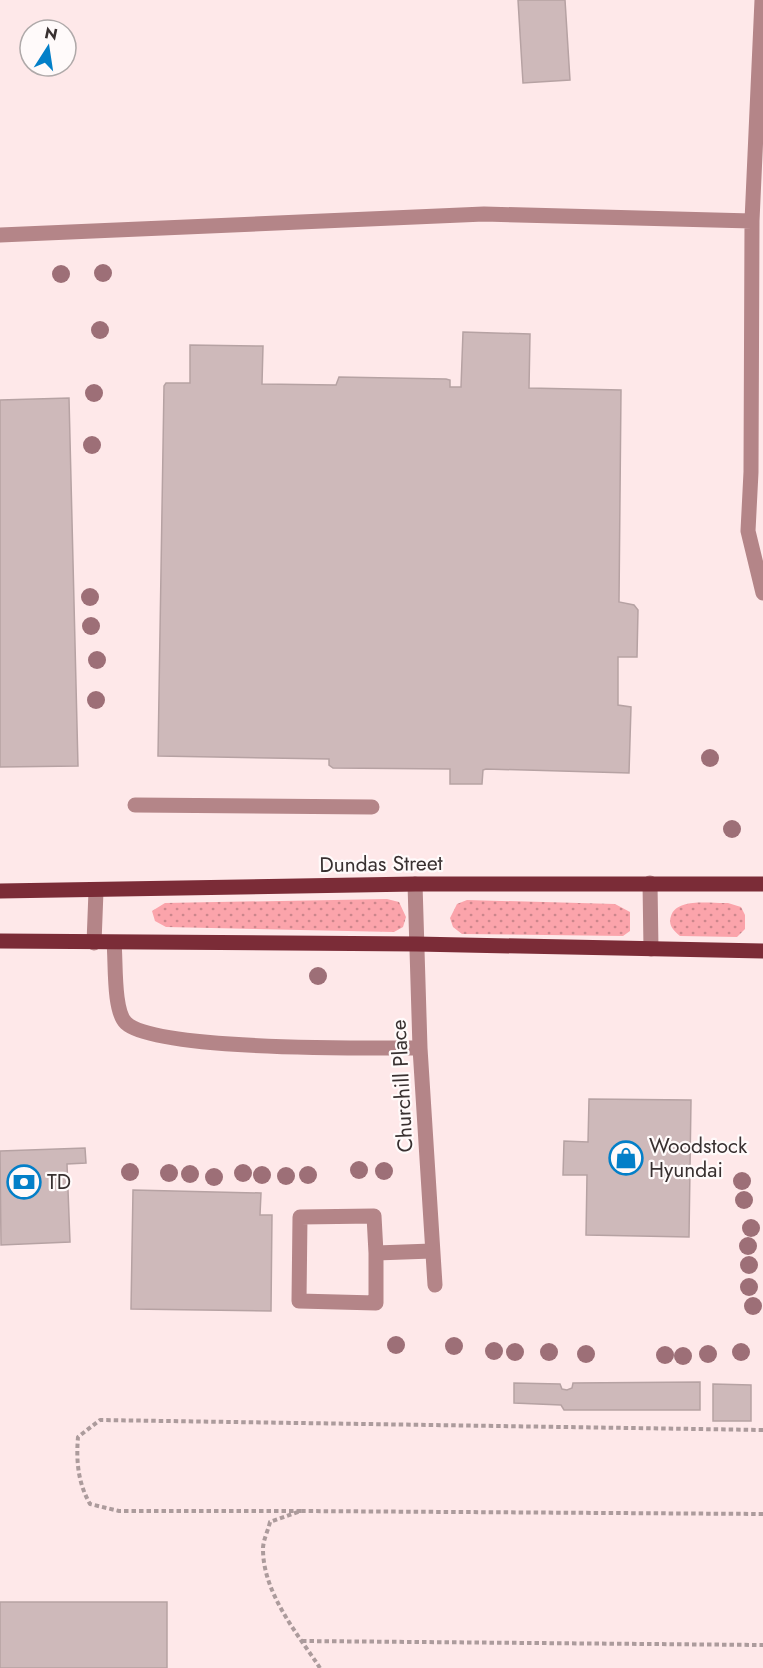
<svg xmlns="http://www.w3.org/2000/svg" width="763" height="1668" font-family="Jost,sans-serif">
  <defs>
    <pattern id="grass-dots" width="8" height="8" patternUnits="userSpaceOnUse" patternTransform="scale(1.5)"><rect width="8" height="8" fill="#fba4ab"/><path d="M2 2h.1M6 6h.1" fill="none" stroke="#cc868c" stroke-width="1.8" stroke-linecap="round"/></pattern>
  </defs>
  <rect width="100%" height="100%" fill="#fee8e9"/>
  <path fill="url(#grass-dots)" d="M387,899L399,902L406,917L403,927L394,932L166,927L155,921L152,911L165,903Z
    M467,900L615,904L630,912V931L623,936L462,934L453,927L450,918L457,904Z
    M728,903L741,907L745,915V929L737,937L680,936C673,930 668,925 671,916C677,897 713,904 728,903Z"/>
  <path fill="#ceb9ba" stroke="#b6a2a3" stroke-width="1.5" d="M518,0H565L570,80L523,83Z
    M463,332L530,334L529,388L621,390L619,602L634,605L638,610L637,657H618V705L631,707L629,773L486,769L483,770L482,784H450V769L333,768L329,765V759L158,756L164,386L166,383H190V345L263,346L262,384L336,385L339,377L446,379L450,380V387H461Z
    M69,398L78,766L0,767V400Z
    M589,1099L691,1100L689,1237L586,1235L587,1175H563L564,1141L588,1142Z
    M85,1148L86,1163L67,1164L70,1242L1,1245L0,1151Z
    M133,1190L261,1193L260,1215H272L271,1311L131,1309Z
    M700,1382V1410H564L561,1405L514,1403V1383L560,1384L562,1389L567,1390L572,1388L573,1383Z
    M713,1384L751,1385V1421H713Z
    M0,1602H167V1668H0Z"/>
  <g fill="none" stroke-linecap="round" stroke-linejoin="round">
    <path stroke="#ac9b9c" stroke-width="4" stroke-dasharray="4.5 3" stroke-linecap="butt" d="M301,1511H119L90,1504C78,1483 76,1461 78,1437L100,1420L763,1430
      M302,1641L763,1645
      M320,1668C297,1633 263,1593 263,1549C263,1540 268,1531 270,1522L301,1511L763,1514"/>
    <path stroke="#b48588" stroke-width="15" d="M762,0L752,221L751,472L748,531L763,593
      M0,235L484,214L752,221
      M135,805L372,807
      M650,883L651,949
      M415,884L420,1048L435,1285
      M94,943L96,891
      M114,943C116,961 113,1011 126,1023C156,1051 370,1048 420,1048
      M376,1253V1303L299,1301L300,1217L374,1216L376,1253L432,1251"/>
    <path stroke="#7b2c37" stroke-width="15" d="M0,891L415,884H763
      M0,941L417,944L763,951"/>
  </g>
  <g fill="#9d6f77">
    <circle cx="103" cy="273" r="9"/>
    <circle cx="61" cy="274" r="9"/>
    <circle cx="100" cy="330" r="9"/>
    <circle cx="94" cy="393" r="9"/>
    <circle cx="92" cy="445" r="9"/>
    <circle cx="90" cy="597" r="9"/>
    <circle cx="91" cy="626" r="9"/>
    <circle cx="97" cy="660" r="9"/>
    <circle cx="96" cy="700" r="9"/>
    <circle cx="710" cy="758" r="9"/>
    <circle cx="732" cy="829" r="9"/>
    <circle cx="318" cy="976" r="9"/>
    <circle cx="359" cy="1170" r="9"/>
    <circle cx="384" cy="1171" r="9"/>
    <circle cx="130" cy="1172" r="9"/>
    <circle cx="169" cy="1173" r="9"/>
    <circle cx="243" cy="1173" r="9"/>
    <circle cx="190" cy="1174" r="9"/>
    <circle cx="262" cy="1175" r="9"/>
    <circle cx="308" cy="1175" r="9"/>
    <circle cx="286" cy="1176" r="9"/>
    <circle cx="214" cy="1177" r="9"/>
    <circle cx="742" cy="1181" r="9"/>
    <circle cx="744" cy="1200" r="9"/>
    <circle cx="751" cy="1228" r="9"/>
    <circle cx="748" cy="1246" r="9"/>
    <circle cx="749" cy="1265" r="9"/>
    <circle cx="749" cy="1287" r="9"/>
    <circle cx="753" cy="1306" r="9"/>
    <circle cx="396" cy="1345" r="9"/>
    <circle cx="454" cy="1346" r="9"/>
    <circle cx="494" cy="1351" r="9"/>
    <circle cx="515" cy="1352" r="9"/>
    <circle cx="549" cy="1352" r="9"/>
    <circle cx="741" cy="1352" r="9"/>
    <circle cx="586" cy="1354" r="9"/>
    <circle cx="708" cy="1354" r="9"/>
    <circle cx="665" cy="1355" r="9"/>
    <circle cx="683" cy="1356" r="9"/>
  </g>
  <defs>
    <symbol id="shop-ring" viewBox="-11 -11 22 22"><circle r="9.5" fill="#fffafa" stroke="#037fc8" stroke-width="1.5"/><path d="M-5-2.5h2.3a2.7 3.5 0 0 1 5.4 0H5L5.5 6h-11ZM-1.5-2.5h3a1.5 2.3 0 0 0-3 0Z" fill="#037fc8"/></symbol>
    <symbol id="bank-ring" viewBox="-11 -11 22 22"><circle r="9.5" fill="#fffafa" stroke="#037fc8" stroke-width="1.5"/><path d="M-6-4H6V4H-6ZM0-2.3a2.3 2.3 0 1 0 0 4.6a2.3 2.3 0 1 0 0-4.6Z" fill="#037fc8"/></symbol>
  </defs>
  <g fill-rule="evenodd">
    <use href="#shop-ring" x="607" y="1139" width="38" height="38"/>
    <use href="#bank-ring" x="5" y="1163" width="38" height="38"/>
  </g>
  <g text-anchor="middle" dominant-baseline="central" stroke-width="4.5" stroke-linejoin="round" paint-order="stroke">
    <g font-size="21" fill="#383030" stroke="#fffafa">
      <text transform="translate(381 864) rotate(-1)">Dundas Street</text>
      <text transform="translate(402 1086) rotate(-93)">Churchill Place</text>
    </g>
    <g font-size="21" fill="#383030" stroke="#fffafa" text-anchor="start">
      <text x="649" y="1146">Woodstock<tspan x="649" dy="24">Hyundai</tspan></text>
      <text x="47" y="1182">TD</text>
    </g>
  </g>
  <g transform="translate(48 48) rotate(12)"><circle r="28" fill="#fffafa" stroke="#afa9a9" stroke-width="1.5"/>
  <path d="M0-4.5L10 22L0 15L-10 22Z" fill="#037fc8"/>
  <text y="-9" font-size="16" font-weight="bold" text-anchor="middle" fill="#383030">N</text>
  </g>
</svg>
